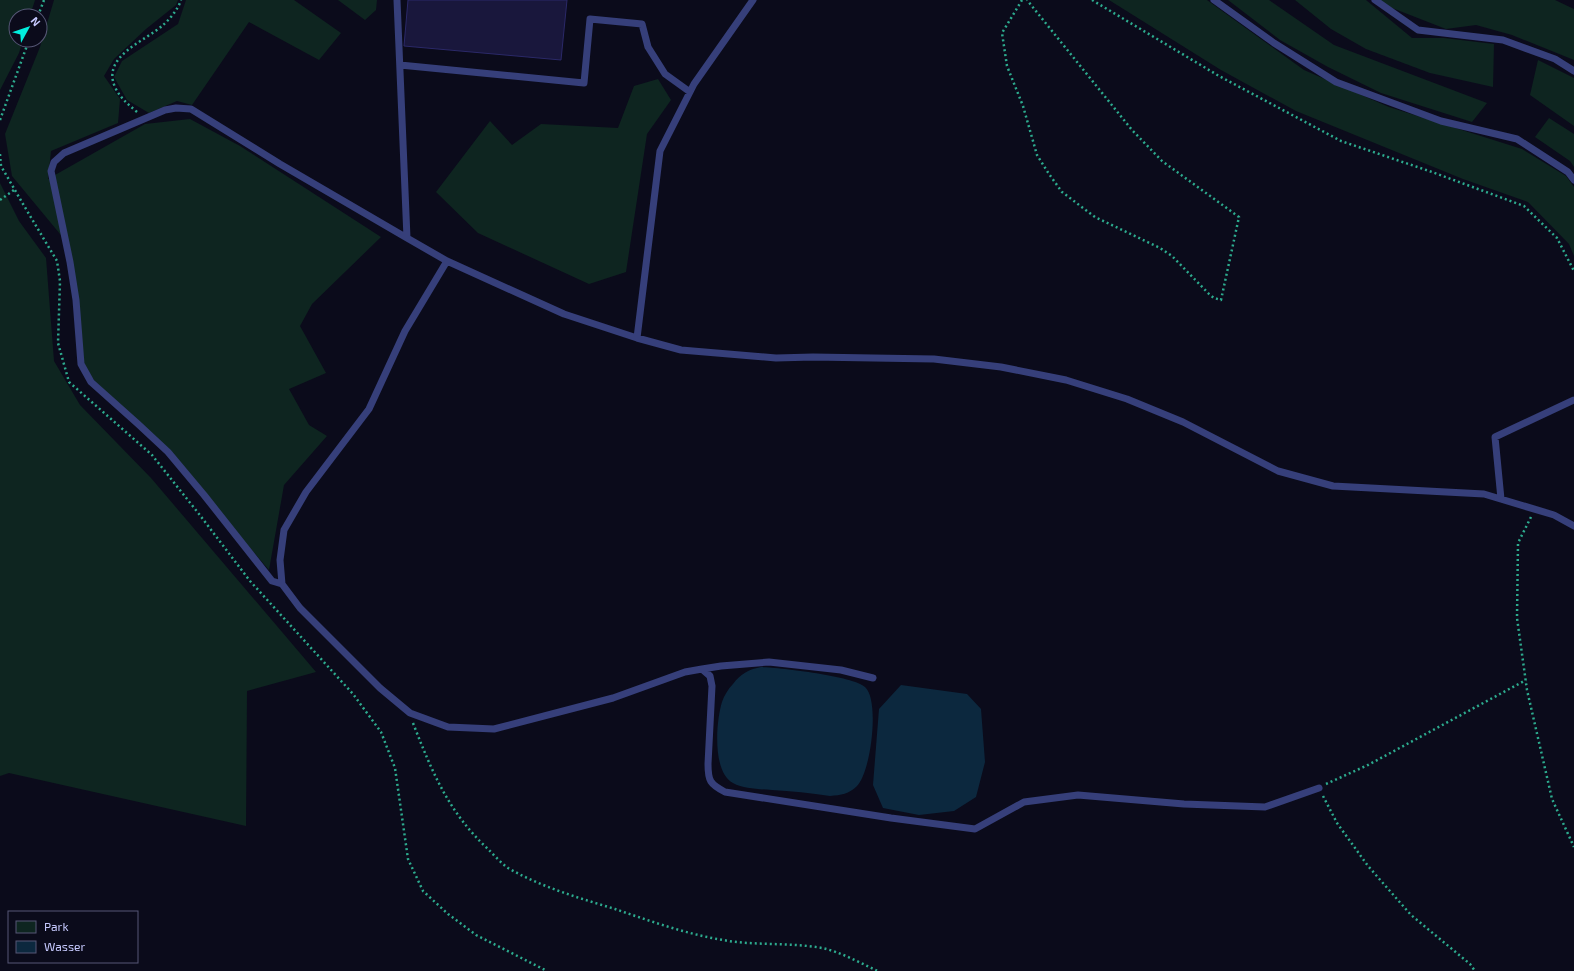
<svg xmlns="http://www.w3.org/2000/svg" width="1574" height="971" font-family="'Exo 2',sans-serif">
  <rect width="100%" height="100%" fill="#0b0b1b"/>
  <path fill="#0e2520" d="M0,0H35L30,16H16V40H23L19,53L0,90Z
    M54,0H178L176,5L146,29L114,59L104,76L120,99L118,123L51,151L48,179L145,124L190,119L240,146L381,237L312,304L300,326L326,373L289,389L309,425L327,436L284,485L269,570L183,470L85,371L77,302L65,240L12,176L5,134L40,47Z
    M186,0H294L341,33L319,60L249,22L192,105L177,101L149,113L127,100L114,77L122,61L178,24Z
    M338,0H377L376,10L365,20Z
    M1109,0H1207L1304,70L1389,107L1522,149L1566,176L1574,187V256L1569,244L1528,202L1463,179L1296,111L1221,70Z
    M1228,0H1269L1334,45L1487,103L1472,122L1381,93L1328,67L1280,40Z
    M1295,0H1366L1412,38H1444L1494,44L1493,87L1430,73L1366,49L1331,29Z
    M1380,0H1555L1574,9V60L1512,35L1476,25L1446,29L1387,6Z
    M1538,60L1574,78V126L1530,95Z
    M658,79L671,100L647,134L626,272L589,284L478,233L436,192L490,121L512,145L541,124L618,128L634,86Z
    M1549,118L1574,134V167L1570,161L1535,137Z
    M0,183L19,221L46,258L54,361L80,405L151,478L316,672L247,691L246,826L9,773L0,776Z"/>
  <path fill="#0c283e" d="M761,667C780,668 853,676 865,687C880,700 871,772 857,786C849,794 841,795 830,796C811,793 791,791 772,790C759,789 744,789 733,783C712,772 716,721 722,702C724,696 728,689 733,684C740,674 750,669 761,667Z
    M901,685L967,694L981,709L985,762L976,797L954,811L919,815L883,808L873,785L879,709Z"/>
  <path fill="#19173c" stroke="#2b2968" d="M408,0H567L561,60L404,46Z"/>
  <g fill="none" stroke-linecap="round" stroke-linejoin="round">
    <path stroke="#2dab8e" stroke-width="2.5" stroke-dasharray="2 3" stroke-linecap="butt" d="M1022,0L1002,33L1007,66L1023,106L1037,155L1049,174L1062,192L1095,217L1160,248L1172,256L1209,294L1214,298L1221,300L1239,217L1162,161L1132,130L1027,0
      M1092,0L1219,76L1341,141L1432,172L1524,206L1557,238L1574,271
      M38,16L44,0
      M137,112C128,104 120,98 115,87C101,56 146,41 163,25C171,18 178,9 181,0
      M0,120L29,40
      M0,154L1,166L23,204L57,261L60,281L58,343L69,382L152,455L199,514L250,581L353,694L381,732L395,768L408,859L423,891L448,914L476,935L547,971
      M0,200L14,190
      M1531,517L1518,543L1517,618L1527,690L1552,799L1574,847
      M413,723C432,772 449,813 488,849C494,855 501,863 508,868C541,887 579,898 615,909C650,921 686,934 723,940C755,946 789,942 822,948C841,952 860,963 878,971
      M1326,784L1368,765L1526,680
      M1323,796L1337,823L1368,866L1411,915L1470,964L1475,971"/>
    <path stroke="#363f7a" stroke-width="7" d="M397,0L407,238L447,261L564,314L637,338
      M753,0L694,84L660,151L637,338L681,350L776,358L813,357L934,359L1001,367L1066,380L1127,399L1183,422L1278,471L1333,486L1484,494L1554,515L1574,526
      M1214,0L1274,43L1336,82L1441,121L1517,139L1568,172L1574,180
      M1375,0L1418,30L1503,40L1555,59L1574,71
      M400,65L584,83L590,19L642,24L648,47L665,74L690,92
      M447,261L405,331L369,409L306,492L284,530L280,560L282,584L300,608L380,688L410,713L448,727L494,729L613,698L685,672L702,669L710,676L712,686L708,764C708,781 710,784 725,792L891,818L975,829L1024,802L1078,795L1184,804L1265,807L1319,788
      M1501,499L1495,437L1574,400
      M282,584L272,581L204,495L168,452L138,424L91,382L81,364L76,300L70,262L51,171L54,162L64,153L165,110L176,108L191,109L280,164L407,238
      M702,669L721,666L769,662L841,670L873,678"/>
  </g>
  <rect x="8" y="911" width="130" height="52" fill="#0b0b1b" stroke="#565776"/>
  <rect x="16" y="921" width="20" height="12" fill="#0e2520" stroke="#565776"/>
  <text x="44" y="931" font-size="12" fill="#c6c9fe">Park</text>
  <rect x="16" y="941" width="20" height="12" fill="#0c283e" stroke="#565776"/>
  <text x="44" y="951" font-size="12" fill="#c6c9fe">Wasser</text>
  <g transform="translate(28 28) rotate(50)"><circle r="19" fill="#0b0b1b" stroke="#565776"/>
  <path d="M0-3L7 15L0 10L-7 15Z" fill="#02eede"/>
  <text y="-6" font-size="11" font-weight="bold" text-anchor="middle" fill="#c6c9fe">N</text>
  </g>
</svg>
